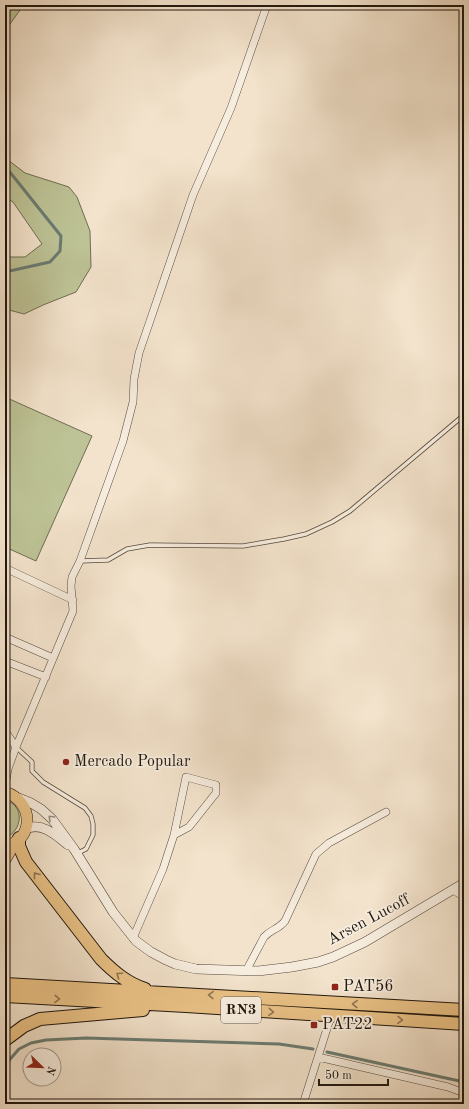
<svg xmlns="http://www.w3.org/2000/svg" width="469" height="1109" font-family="'Old Standard TT',serif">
  <rect width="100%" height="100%" fill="#f3e3cc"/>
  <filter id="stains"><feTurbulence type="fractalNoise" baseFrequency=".005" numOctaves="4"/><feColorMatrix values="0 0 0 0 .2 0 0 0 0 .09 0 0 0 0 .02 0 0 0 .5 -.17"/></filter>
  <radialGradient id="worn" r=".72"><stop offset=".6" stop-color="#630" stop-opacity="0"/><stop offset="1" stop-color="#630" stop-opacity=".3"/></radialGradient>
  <path fill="#bdc396" stroke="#6e6d52" d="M5,5H25L20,10L5,31Z
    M5,156L8,160L25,173L69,187L77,197L90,231L91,267L76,292L43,305L24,314L9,310L5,311V257H25L42,244L13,202L5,197Z
    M5,397L92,436L36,561L5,547Z
    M5,800C25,805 23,831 5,838Z"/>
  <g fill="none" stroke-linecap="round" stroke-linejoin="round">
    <path stroke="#6a7b72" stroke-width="3" d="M5,7L7,5
      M5,166L61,236L60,251L50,262L5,272
      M327,1052L464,1082
      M5,1065L19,1049L31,1043L46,1040L86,1038L279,1044L313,1049"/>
    <defs>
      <path id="service" d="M80,561L108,560L127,549L150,545L243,546L284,539L306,534L332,522L350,511L464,415
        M16,747L32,762V771L43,782L85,808L91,816L93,824V835L86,849L78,853"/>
      <path id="minor" d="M5,568L73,600
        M5,637L53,658
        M5,661L46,677
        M5,731L16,747
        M5,786L8,769L16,747L73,611L71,586L72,577L80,561L123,441L133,402L134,379L139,353L193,195L231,108L267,5
        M453,890L464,897
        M133,938L163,869L174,835L186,777L216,785V793L189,827L174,835
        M246,971L264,937C271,929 278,930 285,921L316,854L329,843L386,812
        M318,1057L448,1087L464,1093
        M303,1104L331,1016"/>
      <path id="tertiary" d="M16,797L31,803L41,809L52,819L74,849L113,912L136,941L151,952L166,960L175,964L196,969L258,971L292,967L318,962L333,957L365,942L464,883
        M25,830C40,820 57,836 68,845"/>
      <path id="primary" d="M5,792C34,801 35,841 5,846
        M5,860L16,841"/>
      <path id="trunk" d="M19,838V846L26,862L101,959C114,972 127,983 145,989
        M5,984L464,1010
        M5,996L186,1006L464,1024
        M5,1040L24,1026L40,1019L143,1010"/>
    </defs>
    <use href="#service" stroke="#554a3e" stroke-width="5"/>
    <use href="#minor" stroke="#554a3e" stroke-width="8"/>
    <use href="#tertiary" stroke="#554a3e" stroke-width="10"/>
    <use href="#primary" stroke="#20170e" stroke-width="12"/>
    <use href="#trunk" stroke="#20170e" stroke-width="14"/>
    <use href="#service" stroke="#f7edde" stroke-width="3.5"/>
    <use href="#minor" stroke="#f7edde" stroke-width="7"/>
    <use href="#tertiary" stroke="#f7edde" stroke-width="9"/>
    <use href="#primary" stroke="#eac286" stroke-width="11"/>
    <use href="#trunk" stroke="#eac286" stroke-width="12"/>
  </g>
  <defs><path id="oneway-chevron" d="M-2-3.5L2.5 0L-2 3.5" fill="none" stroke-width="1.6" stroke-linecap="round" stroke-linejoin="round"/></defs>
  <use stroke="#968d80" href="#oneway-chevron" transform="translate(51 818) rotate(-135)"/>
  <g stroke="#8f7550">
    <use href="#oneway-chevron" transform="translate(36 875) rotate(-128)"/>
    <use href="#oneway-chevron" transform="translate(119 975) rotate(-145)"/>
    <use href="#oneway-chevron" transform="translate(211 995) rotate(-177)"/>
    <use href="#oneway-chevron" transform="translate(57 999) rotate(3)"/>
    <use href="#oneway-chevron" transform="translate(355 1004) rotate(-177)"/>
    <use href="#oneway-chevron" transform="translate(271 1012) rotate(4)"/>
    <use href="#oneway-chevron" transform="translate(400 1020) rotate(3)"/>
  </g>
  <g fill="#8f2418" stroke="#f7edde" stroke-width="1.5">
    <circle cx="66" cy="762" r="4"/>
    <rect x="331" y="983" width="8" height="8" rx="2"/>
    <rect x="310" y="1021" width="8" height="8" rx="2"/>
  </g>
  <g text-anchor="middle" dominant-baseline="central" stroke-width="3.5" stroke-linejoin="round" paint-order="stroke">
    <rect fill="#f7edde" stroke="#60574c" stroke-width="1" x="221" y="997" width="40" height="26" rx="3"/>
    <g font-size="15" font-weight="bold" fill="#20170e">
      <text x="241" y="1010">RN3</text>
    </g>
    <g font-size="16" fill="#20170e" stroke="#f7edde" text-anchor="start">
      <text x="74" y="762">Mercado Popular</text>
      <text x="343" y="987">PAT56</text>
      <text x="322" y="1025">PAT22</text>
    </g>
    <g font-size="16" fill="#20170e" stroke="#f7edde">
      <text transform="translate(369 920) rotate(-28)">Arsen Lucoff</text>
    </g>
  </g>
  <rect width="469" height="1109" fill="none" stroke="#f3e3cc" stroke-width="20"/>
  <rect x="6" y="6" width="457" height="1097" fill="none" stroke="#20170e" stroke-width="2"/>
  <rect x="10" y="10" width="449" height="1089" fill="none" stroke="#20170e"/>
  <g transform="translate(42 1067) rotate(113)"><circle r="19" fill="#f7edde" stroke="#a1978b"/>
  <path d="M0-3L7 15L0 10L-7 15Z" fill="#8f2418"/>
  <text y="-6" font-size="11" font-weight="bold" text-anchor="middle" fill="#20170e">N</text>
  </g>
  <path d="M319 1079v6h69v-6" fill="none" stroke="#20170e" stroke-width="2"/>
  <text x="325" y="1079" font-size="12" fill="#20170e" stroke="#f7edde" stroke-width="3" paint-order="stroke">50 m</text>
  <rect width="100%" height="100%" filter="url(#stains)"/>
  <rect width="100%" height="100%" fill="url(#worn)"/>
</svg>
